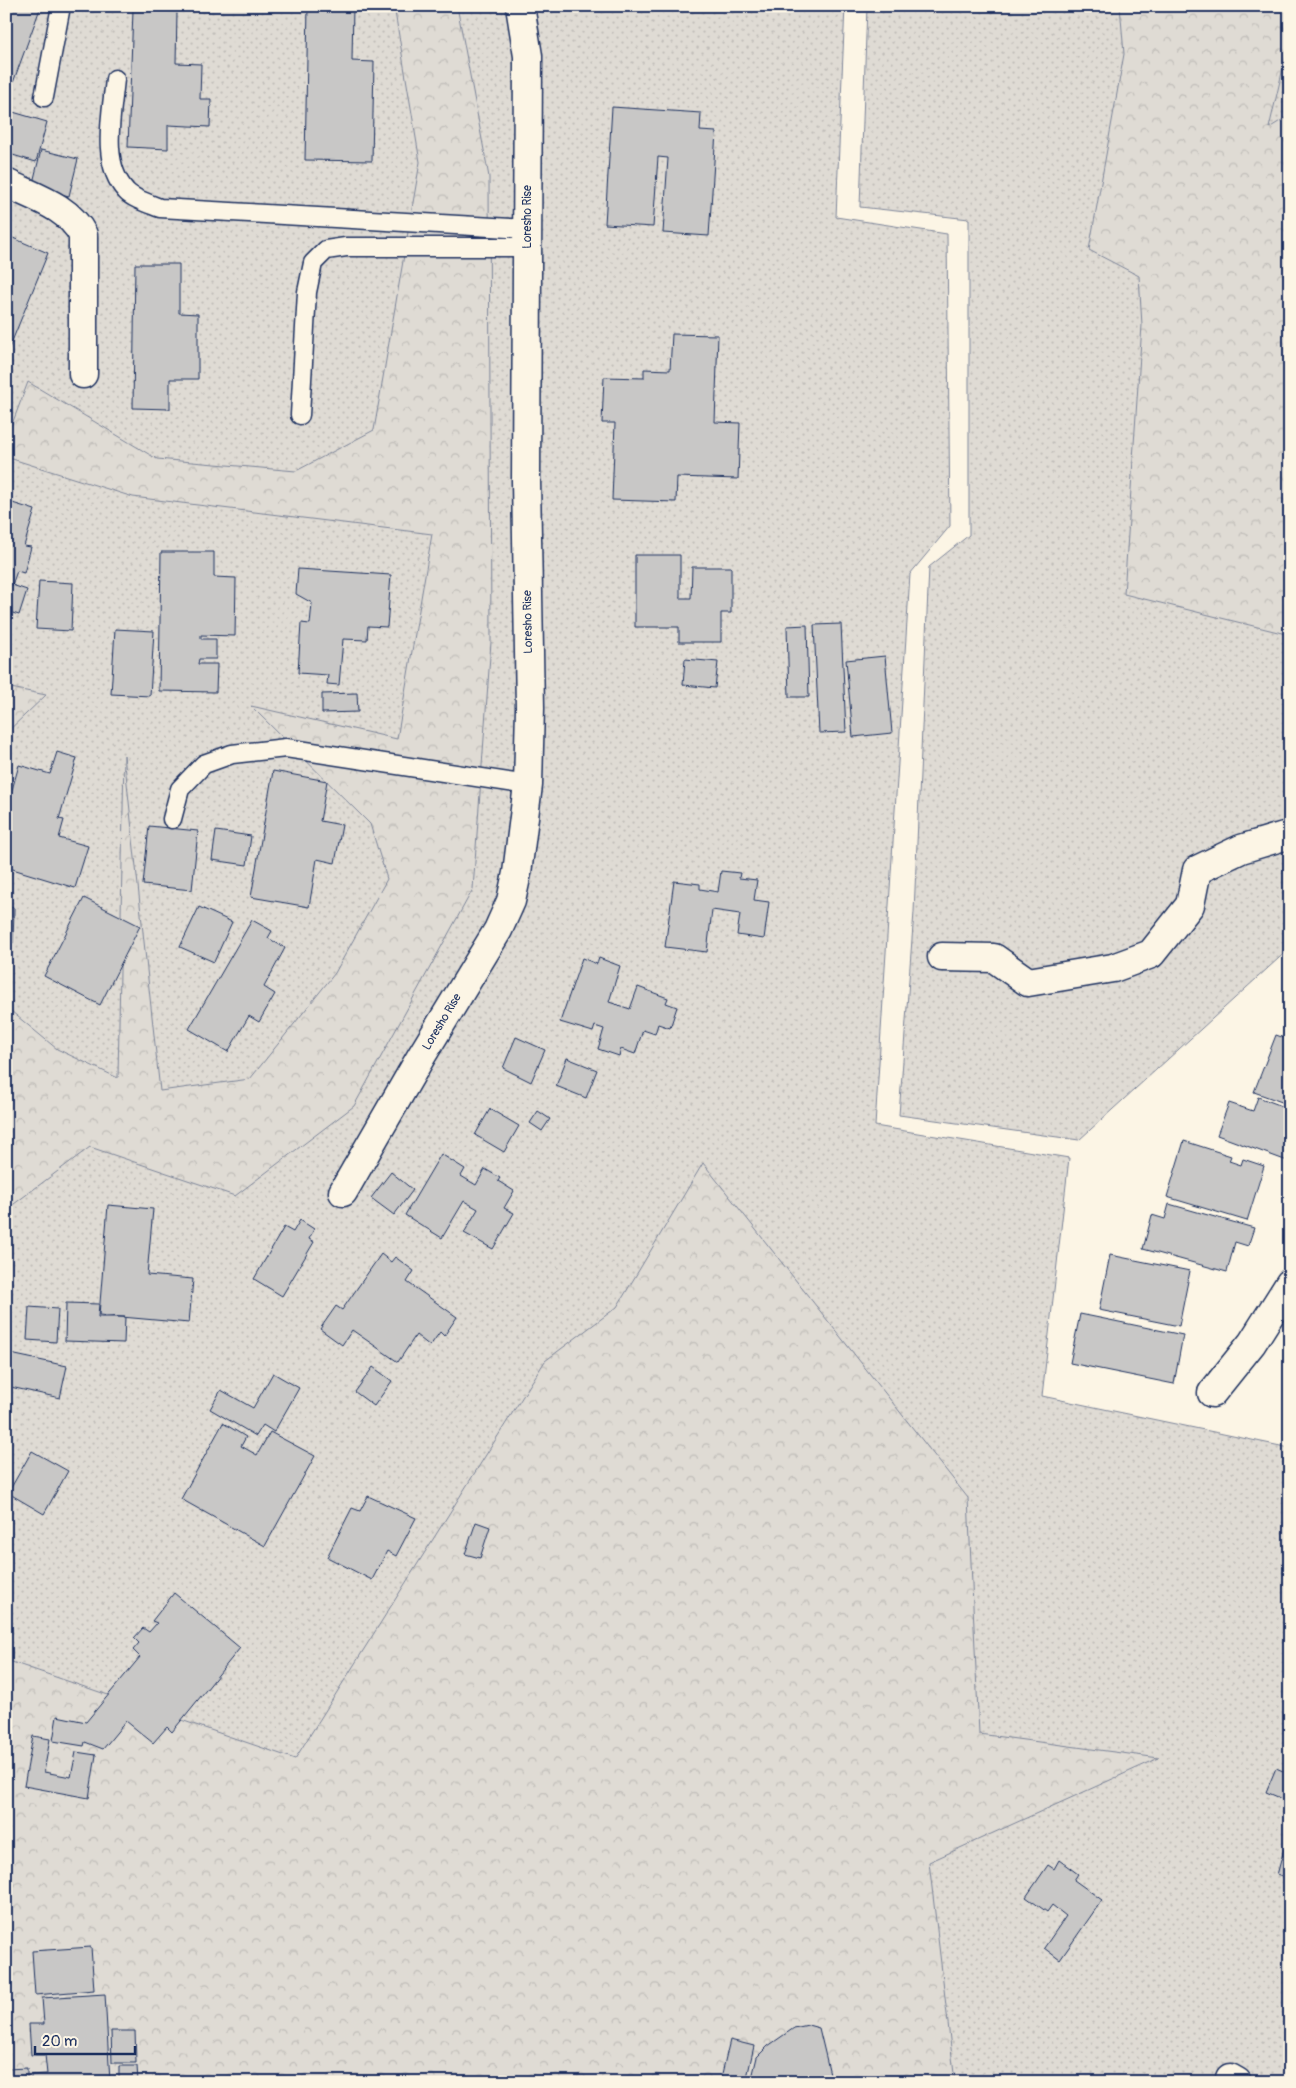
<svg xmlns="http://www.w3.org/2000/svg" width="1296" height="2088" font-family="Pangolin,sans-serif">
  <defs>
    <pattern id="green-dots" width="8" height="8" patternUnits="userSpaceOnUse" patternTransform="scale(1.25)"><rect width="8" height="8" fill="#dfdbd4"/><path d="M2 2h.1M6 6h.1" fill="none" stroke="#bfbcb8" stroke-width="1.8" stroke-linecap="round"/></pattern>
    <pattern id="forest-crowns" width="20" height="18" patternUnits="userSpaceOnUse" patternTransform="scale(1.25)"><rect width="20" height="18" fill="#dfdbd4"/><path d="M2 6a3 3 0 1 1 6 0M12 15a3 3 0 1 1 6 0" fill="none" stroke="#bfbcb8"/></pattern>
  </defs>
  <rect width="100%" height="100%" fill="#fcf5e5"/>
  <filter id="ink" filterUnits="userSpaceOnUse"><feTurbulence type="fractalNoise" baseFrequency=".02" numOctaves="2"/><feDisplacementMap in="SourceGraphic" scale="10" xChannelSelector="R" yChannelSelector="G"/><feConvolveMatrix kernelMatrix="1 2 1 2 8 2 1 2 1" color-interpolation-filters="sRGB"/></filter>
  <g filter="url(#ink)">
    <path fill="url(#green-dots)" stroke="#7d8599" d="M6,6H845L836,217L947,234L950,526L910,574L875,1126L1069,1158L1042,1396L1290,1448V2082H6Z
      M867,6H1290V948L1079,1140L899,1115L914,912L929,567L969,535V219L860,207Z"/>
    <path fill="url(#forest-crowns)" stroke="#7d8599" d="M394,6H457L489,177L491,642L473,889L354,1106L235,1196L90,1147L6,1210V1007L57,1049L118,1078L124,755L160,1091L250,1079L335,973L387,879L370,824L251,706L397,739L432,534L133,497L6,457V440L28,382L157,459L296,471L374,430L420,162Z
      M1120,6H1290V38L1269,128L1290,115V635L1124,594L1142,325L1139,276L1089,250L1124,54Z
      M6,687L46,695L6,733Z
      M703,1163L968,1498L979,1734L1159,1758L929,1862L955,2082H6V1660L295,1759L545,1361L617,1307Z"/>
    <path fill="#c8c7c6" stroke="#1b2f5e" d="M6,6H41L6,102Z
      M85,6H136L133,9L85,12Z
      M308,6H353L352,61L374,62L372,161L305,160Z
      M753,6H818V8Z
      M133,10L177,12L176,63L201,64L200,99H211L210,127L168,125V149L128,147Z
      M612,107L701,113L700,131L716,132L709,236L663,233L668,158L658,157L653,227L605,224Z
      M13,112L47,122L36,162L6,153V134Z
      M41,150L78,159L69,196L32,187Z
      M6,235L48,253L6,356Z
      M135,264H179V313L198,314V379H170V409L133,408Z
      M672,334L718,335L715,422L740,423L738,479L677,477L676,502L612,500L615,423H602L604,377L644,378V369L670,370Z
      M6,501L35,510L24,546L31,547L24,573L17,571L12,585L27,590L19,615L6,611Z
      M161,552H214V577L236,578L235,636L201,635V639H216V659H199L198,664H217L216,692L159,691Z
      M635,555H680V598H691L692,567H731V613H721V642H679V627H635Z
      M298,569L391,575L387,627L368,626L367,640L343,639L339,685L327,684L328,675L298,673L301,623L310,624L312,603L296,594Z
      M39,581L73,583L71,631L36,629Z
      M841,624L846,732L819,733L814,625Z
      M807,625L809,697H789L787,626Z
      M115,629L154,631L150,696L111,694Z
      M885,656L892,733L853,737L846,660Z
      M685,659L718,662L715,688L683,685Z
      M357,693L358,712L322,713V694Z
      M57,752L77,758L59,819L64,820L59,838L88,846L75,888L6,867V829L11,814L6,813V796L10,797L19,765L50,774Z
      M273,771L327,781L320,821L342,825L335,863L317,859L309,907L251,897Z
      M149,826L198,831L192,890L143,885Z
      M216,831L251,836L247,865L212,860Z
      M721,871L740,873L739,878L757,880L754,900L769,902L764,939L737,935L740,914L712,910L707,952L665,947L674,881L700,884V889L718,892Z
      M84,898L140,926L100,1005L44,976Z
      M6,907L14,908L13,943H6Z
      M199,907L232,922L214,962L180,947Z
      M252,920L272,931L268,938L285,948L264,987L275,994L259,1022L249,1016L228,1052L189,1029Z
      M582,958L597,964L599,958L620,966L609,1002L630,1009L638,987L668,998L666,1003L677,1007L670,1028L658,1024L655,1034L643,1030L635,1054L621,1049L619,1056L598,1049L604,1029L595,1026L593,1032L560,1022Z
      M6,981H9L6,1022Z
      M1276,1035L1290,1040V1105L1254,1092Z
      M516,1037L545,1050L531,1082L503,1068Z
      M567,1058L597,1070L586,1098L556,1086Z
      M1258,1097L1290,1109V1162L1217,1135L1229,1103L1253,1111Z
      M490,1109L519,1126L504,1152L475,1135Z
      M538,1111L550,1119L542,1131L530,1123Z
      M1184,1141L1231,1156L1229,1161L1241,1165L1243,1159L1264,1166L1247,1221L1167,1197Z
      M441,1154L465,1169L461,1176L476,1185L485,1169L500,1178L498,1181L514,1191L504,1208L514,1213L493,1249L464,1233L478,1209L464,1201L442,1238L405,1215Z
      M391,1172L413,1190L394,1215L371,1198Z
      M1169,1204L1254,1228L1248,1246L1235,1242L1227,1272L1143,1249L1152,1215L1165,1219Z
      M108,1205L153,1209L147,1275L193,1279L189,1323L99,1315Z
      M300,1220L314,1229L309,1239L314,1242L282,1296L254,1279L284,1227L293,1232Z
      M381,1254L391,1262L395,1257L414,1271L407,1282L457,1317L444,1336L440,1332L430,1346L416,1335L398,1362L352,1330L342,1345L320,1329L336,1306L342,1310Z
      M1110,1255L1190,1271L1179,1326L1099,1310Z
      M66,1303L99,1304L98,1317H125L124,1343L65,1341Z
      M29,1307L58,1309L56,1342L27,1340Z
      M1080,1314L1183,1335L1174,1384L1070,1363Z
      M6,1353L67,1366L60,1398L6,1386Z
      M373,1367L392,1381L374,1406L355,1392Z
      M273,1373L299,1388L274,1432L263,1425L256,1436L210,1409L221,1390L253,1408Z
      M223,1423L246,1437L241,1446L257,1455L270,1432L315,1456L265,1546L181,1499Z
      M32,1451L68,1471L44,1514L8,1493Z
      M368,1496L416,1518L396,1556L387,1551L372,1580L327,1557L352,1508L360,1511Z
      M476,1522L490,1527L480,1558L465,1554Z
      M174,1593L240,1648L172,1732L167,1727L153,1743L126,1721L103,1749L85,1742L84,1746L53,1741L57,1716L86,1722L140,1657L133,1650L139,1643L134,1638L143,1628L149,1632L157,1623L152,1621Z
      M33,1736L50,1739L44,1772L71,1777L76,1752L96,1755L89,1798L24,1786Z
      M1276,1768L1290,1774V1802L1266,1792Z
      M1284,1849L1290,1851V1879L1277,1875Z
      M1059,1860L1078,1874L1074,1880L1102,1900L1060,1960L1044,1948L1066,1916L1052,1905L1047,1912L1026,1897L1048,1865L1054,1869Z
      M91,1947L94,1990L35,1995L32,1951Z
      M105,1994L110,2082H31V2075L47,2074L45,2055H31L29,2024H44L42,1998Z
      M808,2025L819,2028L831,2078L836,2082H751L757,2057L768,2046L794,2028Z
      M111,2031H135L136,2063H112Z
      M730,2040L754,2046L746,2082H720Z
      M119,2066H137L138,2082H119Z
      M27,2068V2082H6V2069Z"/>
    <g fill="none" stroke-linecap="round" stroke-linejoin="round">
      <defs>
        <path id="service" d="M115,79C112,113 100,163 126,191C133,199 150,204 160,208L527,229
          M44,97L61,6
          M300,415L307,292L313,263L326,250L346,247H526
          M172,819L180,789L204,764L232,754L286,748L528,785"/>
        <path id="minor" d="M6,183C34,197 68,206 83,235V374
          M942,957L994,958L1028,982L1113,968L1151,954L1190,905L1197,870L1241,849L1284,836L1290,837
          M343,1192L422,1055L498,930L511,901L517,873L528,785L530,708L526,480L528,56L520,6
          M1212,1393L1252,1343L1290,1283
          M1230,2078L1237,2082"/>
      </defs>
      <use href="#service" stroke="#1b2f5e" stroke-width="21"/>
      <use href="#minor" stroke="#1b2f5e" stroke-width="31"/>
      <use href="#service" stroke="#fcf5e5" stroke-width="18"/>
      <use href="#minor" stroke="#fcf5e5" stroke-width="28"/>
    </g>
  </g>
  <g text-anchor="middle" dominant-baseline="central" stroke-width="4.5" stroke-linejoin="round" paint-order="stroke">
    <g font-size="12" fill="#1b2f5e" stroke="#fcf5e5">
      <text transform="translate(527 217) rotate(-90)">Loresho Rise</text>
      <text transform="translate(528 622) rotate(-91)">Loresho Rise</text>
      <text transform="translate(442 1022) rotate(-59)">Loresho Rise</text>
    </g>
  </g>
  <rect width="1296" height="2088" fill="none" stroke="#fcf5e5" stroke-width="25"/>
  <rect x="12" y="12" width="1271" height="2063" fill="none" stroke="#1b2f5e" stroke-width="2" filter="url(#ink)"/>
  <path d="M35 2046v8h100v-8" fill="none" stroke="#1b2f5e" stroke-width="2.5"/>
  <text x="42" y="2046" font-size="15" fill="#1b2f5e" stroke="#fcf5e5" stroke-width="4" paint-order="stroke">20 m</text>
</svg>
